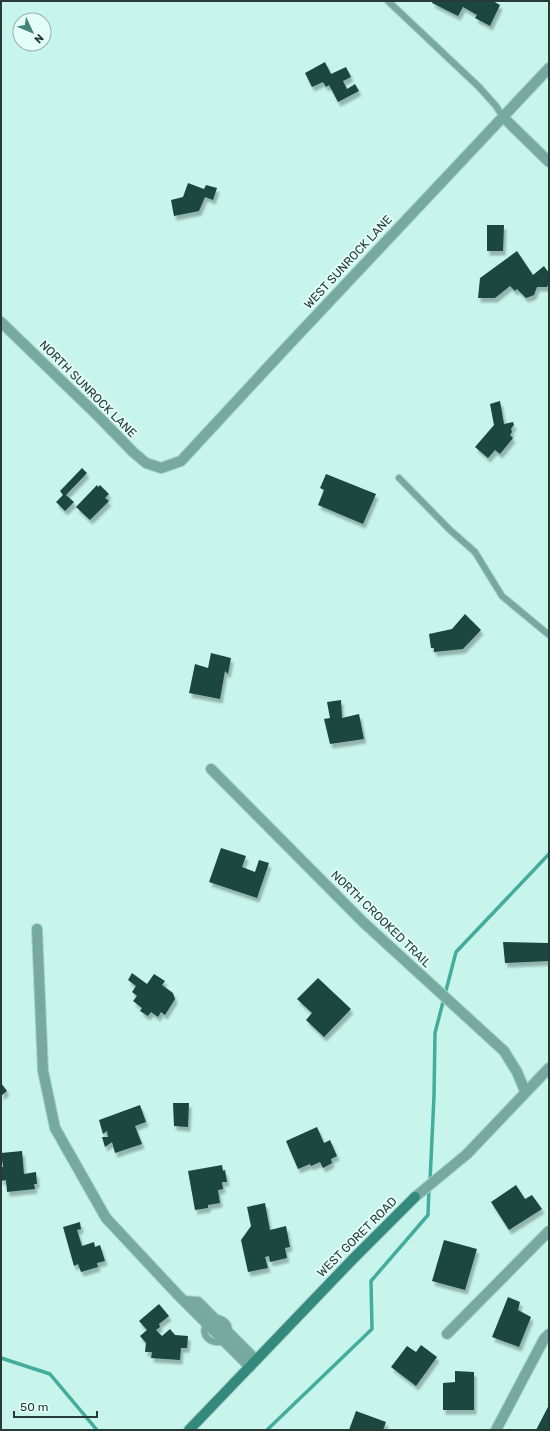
<svg xmlns="http://www.w3.org/2000/svg" width="550" height="1431" font-family="Rubik,sans-serif">
  <defs>
    <filter id="shadow"><feDropShadow dx="2.5" dy="4.5" stdDeviation="1" flood-color="#0004"/></filter>
  </defs>
  <rect width="100%" height="100%" fill="#c8f5eb"/>
  <g fill="none" stroke-linecap="round" stroke-linejoin="round">
    <path stroke="#43ac9c" stroke-width="3.5" d="M430,1181L434,1096L435,1033L456,952L549,854
      M1,1358L50,1374L97,1430
      M267,1430L372,1329L371,1281L428,1215L429,1187"/>
  </g>
  <path fill="#1b4640" filter="url(#shadow)" d="M433,1H493L500,5L490,26L475,18L477,15L463,7L458,16L432,3Z
    M325,62L331,74L346,67L351,77L343,81L347,89L355,84L359,91L338,102L329,85L326,87L323,82L312,87L305,73Z
    M188,183L204,189L206,185L217,188L213,200L205,197L199,211L174,216L171,200L183,197Z
    M487,225H504L503,251H487Z
    M517,251L533,275L544,266L549,273V283L547,287H537L534,295L526,298L517,289L515,291L510,286L495,298H478L480,278Z
    M500,401L504,424L513,422L514,425L511,429L512,432L510,435L513,438L500,454L495,450L488,458L475,447L494,425L490,404Z
    M82,468L87,473L66,495L74,502L65,511L56,502L63,495L60,491Z
    M326,474L376,494L363,524L318,505L324,490L320,488Z
    M97,485L98,487L100,485L109,494L105,498L109,501L90,520L76,507Z
    M465,614L481,630L463,649L434,652V648H431L429,634L452,629Z
    M211,653L231,658L228,674L225,671L220,699L189,693L195,664L208,668Z
    M341,700L342,718L359,714L364,739L330,744L324,719L330,718L327,702Z
    M221,848L246,856L242,867L255,872L259,860L269,863L257,898L209,882Z
    M503,942L549,943V961L505,963Z
    M132,973L147,984L154,974L165,981L162,985L173,993L175,999L165,1015L161,1012L158,1017L151,1012L148,1016L140,1011L142,1008L133,1001L137,996L132,992L136,986L128,980Z
    M318,978L351,1009L324,1037L306,1020L312,1013L297,999Z
    M1,1083L7,1091L1,1096Z
    M173,1103H189L188,1127L174,1126Z
    M140,1105L146,1122L135,1126L142,1144L115,1153L112,1142L105,1147L102,1137H108L107,1131L103,1134L99,1120Z
    M317,1127L324,1143L330,1140L337,1156L331,1159L332,1163L323,1168L320,1162L311,1166L310,1164L298,1169L286,1141Z
    M22,1151L24,1174L36,1172L37,1184H34L35,1189L7,1192L6,1180L1,1181V1167H3L1,1153Z
    M222,1165L223,1171L225,1170L227,1182H222L223,1189L218,1190L220,1203L208,1205V1208L195,1210L188,1171Z
    M516,1185L525,1199L532,1195L542,1209L509,1230L491,1202Z
    M265,1203L270,1230L286,1226L290,1247L285,1248L287,1258L270,1262L269,1256L265,1257L268,1268L248,1272L241,1240L251,1226L247,1207Z
    M80,1222L81,1229L77,1230L82,1246L94,1242L95,1247L100,1245L105,1261L97,1263L98,1267L81,1272L78,1264L74,1266L63,1227Z
    M444,1240L477,1249L465,1290L432,1281Z
    M508,1297L520,1302L518,1310L531,1317L519,1347L492,1337Z
    M159,1304L169,1316L159,1324L160,1327L156,1330L162,1336L170,1329L175,1335L188,1336L187,1348H181L180,1360L151,1358L152,1352H145L146,1343L140,1336L147,1330L139,1321Z
    M421,1345L437,1357L416,1386L391,1367L407,1346L416,1352Z
    M455,1371L474,1372V1410H443V1383L455,1382Z
    M548,1407L549,1430H536Z
    M356,1411L386,1422L383,1430H349Z"/>
  <g fill="none" stroke-linecap="round" stroke-linejoin="round">
    <defs>
      <path id="lane" d="M388,1L479,87L496,106L503,117
        M399,478L450,530L475,552L502,596L549,635
        M215,1318C224,1318 230,1324 229,1334
        M207,1322C199,1334 210,1346 224,1341"/>
      <path id="street" d="M503,117L549,162
        M1,322L100,418L133,452L146,463L161,468L181,461L281,353L549,68
        M211,769L363,922L504,1051L517,1072L525,1091
        M37,929L43,1071L55,1128L106,1218L178,1295L250,1367
        M415,1197L467,1154L549,1068
        M184,1301L198,1302L256,1360
        M447,1334L549,1231
        M496,1430L544,1339L549,1334"/>
      <path id="secondary" d="M189,1430L352,1260L415,1197"/>
    </defs>
    <use href="#lane" stroke="#a8d0c7" stroke-width="8"/>
    <use href="#street" stroke="#a8d0c7" stroke-width="12"/>
    <use href="#secondary" stroke="#a8d0c7" stroke-width="12"/>
    <use href="#lane" stroke="#76a99f" stroke-width="6"/>
    <use href="#street" stroke="#76a99f" stroke-width="10"/>
    <use href="#secondary" stroke="#33897c" stroke-width="10"/>
  </g>
  <g text-anchor="middle" dominant-baseline="central" stroke-width="4" stroke-linejoin="round" paint-order="stroke">
    <g font-size="12" fill="#283a37" stroke="#e3fef8">
      <text transform="translate(348 262) rotate(-47)">WEST SUNROCK LANE</text>
      <text transform="translate(88 389) rotate(45)">NORTH SUNROCK LANE</text>
      <text transform="translate(381 919) rotate(44)">NORTH CROOKED TRAIL</text>
      <text transform="translate(357 1237) rotate(-45)">WEST GORET ROAD</text>
    </g>
  </g>
  <rect width="550" height="1431" fill="none" stroke="#283a37" stroke-width="4"/>
  <g transform="translate(32 32) rotate(134)"><circle r="19" fill="#e3fef8" stroke="#98b0ab"/>
  <path d="M0-3L7 15L0 10L-7 15Z" fill="#408579"/>
  <text y="-6" font-size="11" font-weight="bold" text-anchor="middle" fill="#283a37">N</text>
  </g>
  <path d="M14 1411v6h83v-6" fill="none" stroke="#283a37" stroke-width="2"/>
  <text x="20" y="1411" font-size="12" fill="#283a37" stroke="#e3fef8" stroke-width="3" paint-order="stroke">50 m</text>
</svg>
